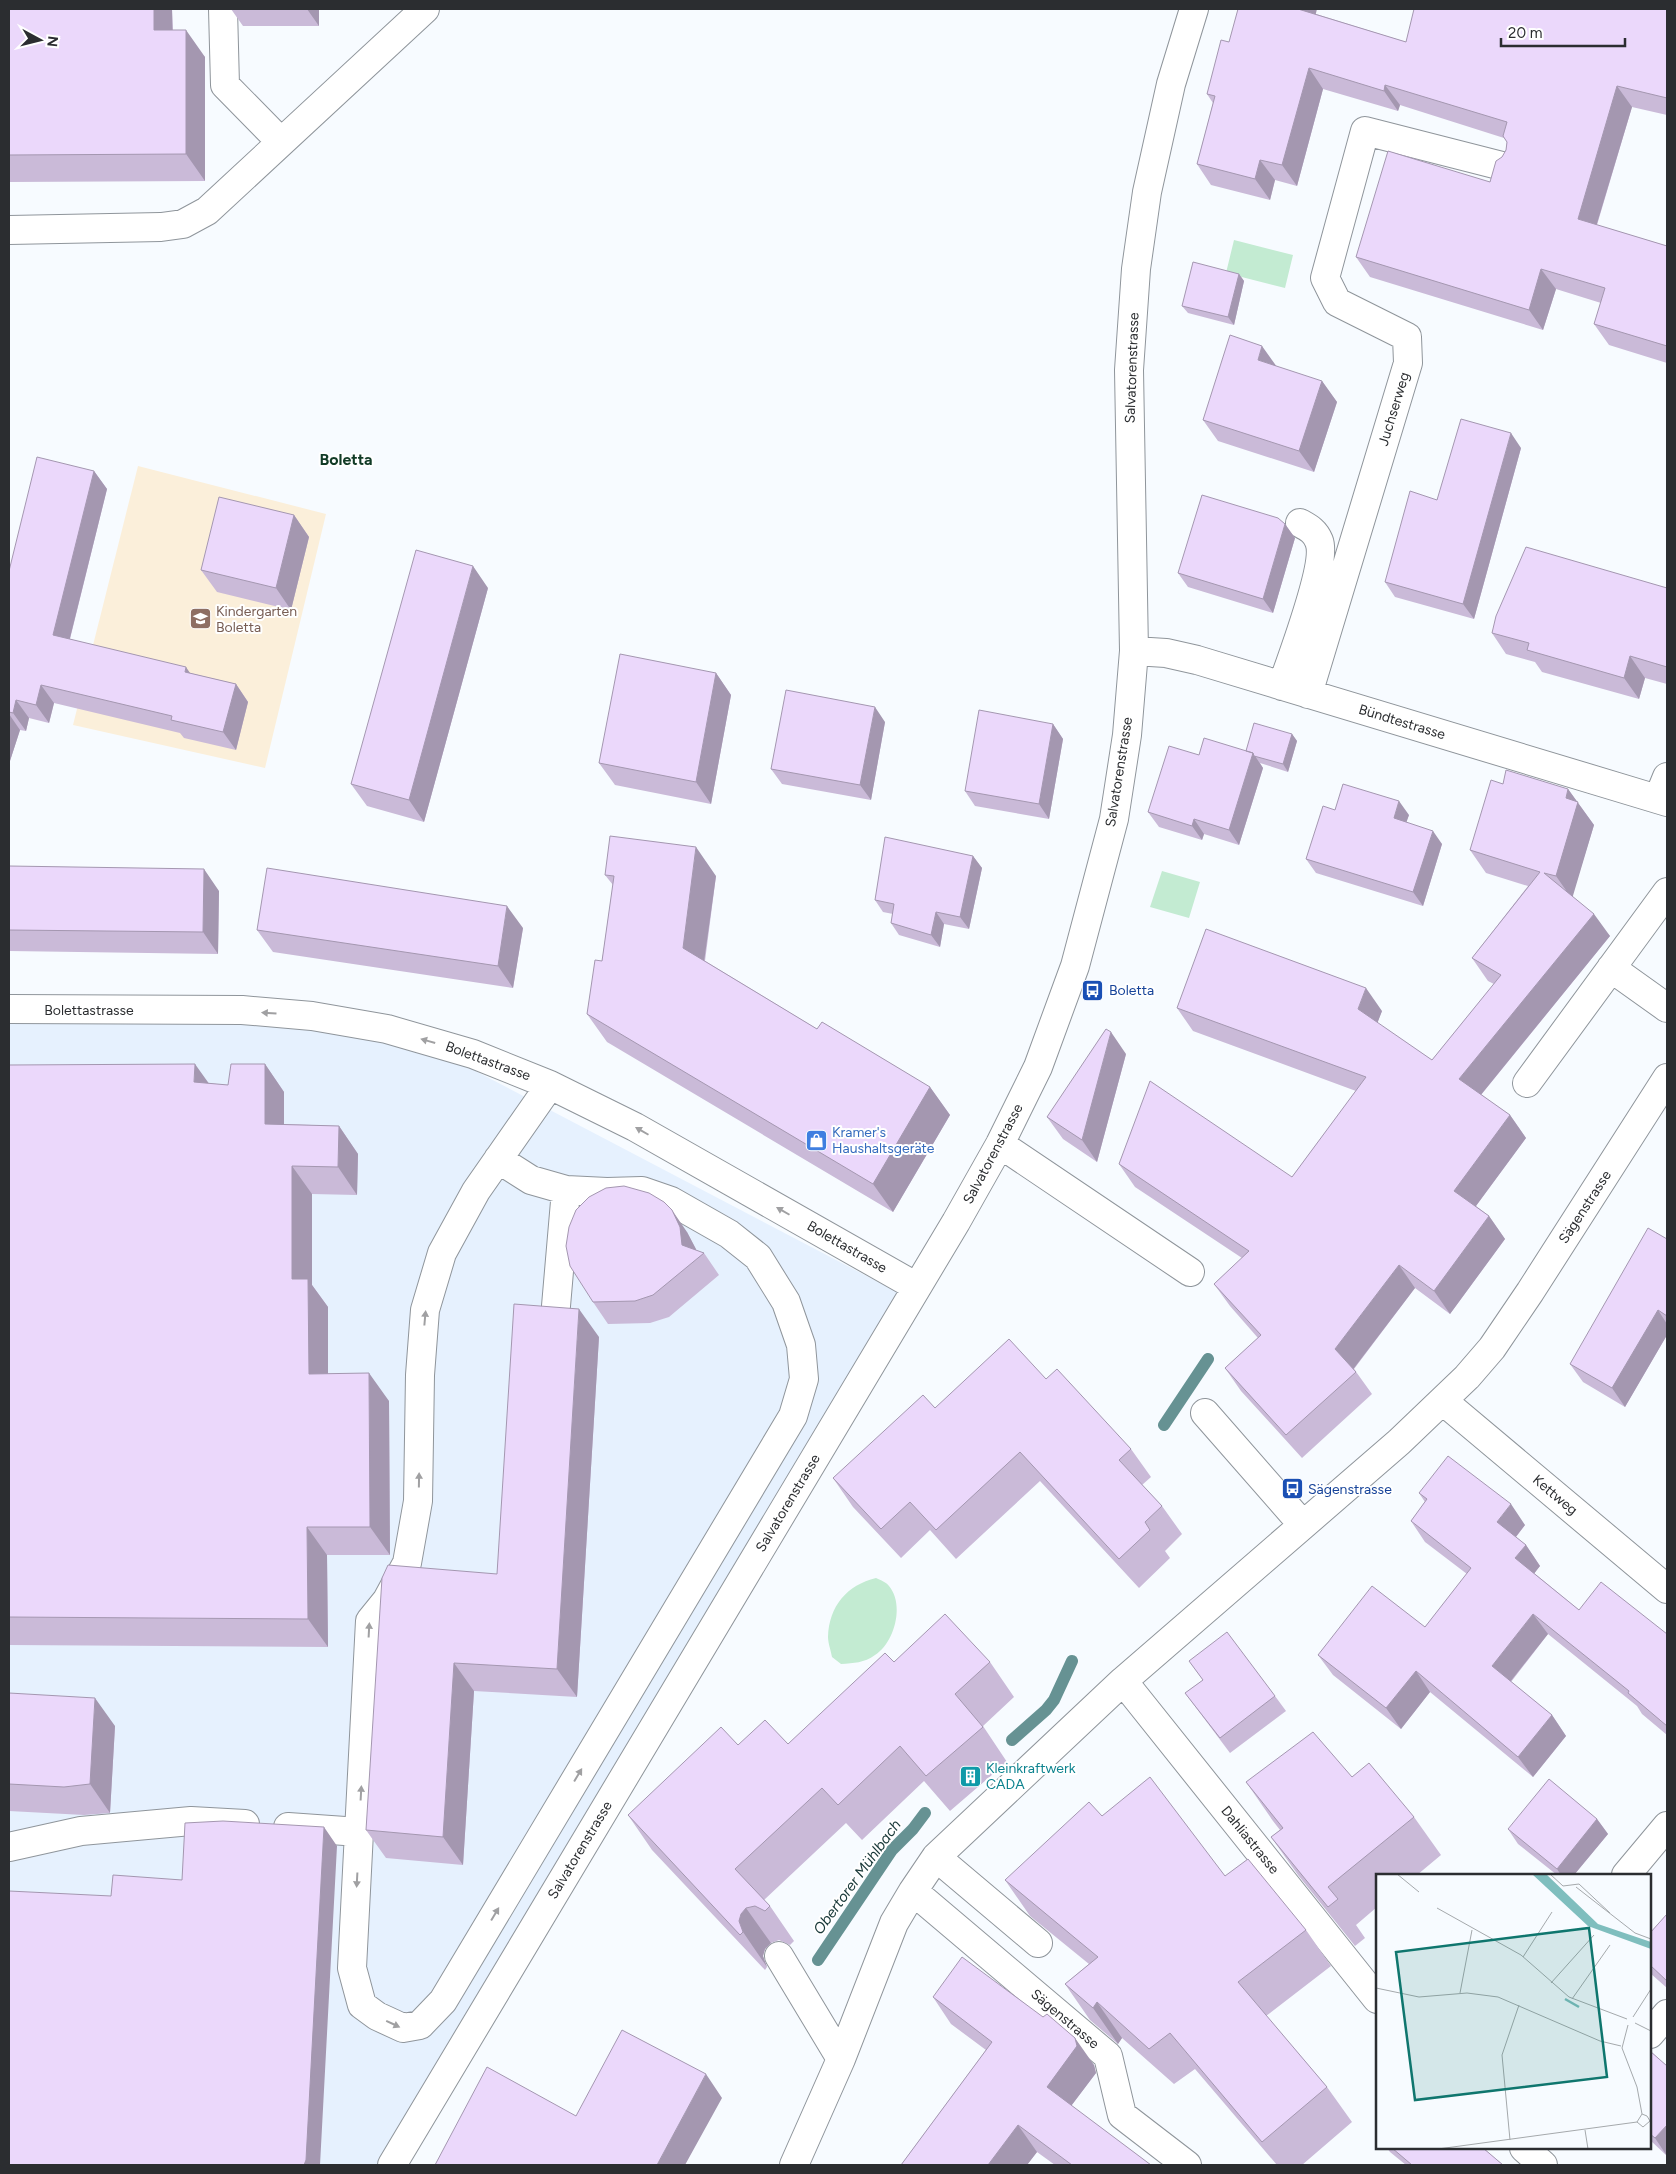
<svg xmlns="http://www.w3.org/2000/svg" width="1676" height="2174" font-family="Figtree,sans-serif">
  <rect width="100%" height="100%" fill="#f7fbff"/>
  <path fill="#e6f1fe" d="M9,1004L312,1018L464,1065L901,1294L387,2165H9Z"/>
  <path fill="#fbefda" d="M138,466L326,514L265,768L73,725Z"/>
  <path fill="#c3ebd2" d="M1234,240L1293,255L1285,288L1226,273Z
    M1162,871L1200,882L1189,918L1150,907Z
    M876,1578C880,1580 886,1582 889,1586C905,1605 894,1643 875,1655C864,1663 854,1663 841,1664L832,1657C831,1651 828,1643 828,1637C829,1606 847,1585 876,1578Z"/>
  <g fill="none" stroke-linecap="round" stroke-linejoin="round">
    <path stroke="#669293" stroke-width="12" d="M1164,1425L1208,1359
      M1012,1740L1046,1710L1054,1700L1072,1661
      M818,1960L892,1850L913,1829L925,1813"/>
    <defs>
      <path id="minor" d="M223,9L225,85L281,142
        M9,230L161,227L183,224L207,211L425,9
        M1134,651L1166,653L1197,660L1667,802
        M1282,686C1291,660 1328,563 1319,541C1315,531 1309,528 1300,523
        M1308,694L1408,363L1407,337L1337,302L1325,278L1365,131L1506,167
        M1658,799L1667,777
        M1611,968L1667,1008
        M9,1009L242,1010L312,1016L387,1029L473,1054L550,1085L635,1127L917,1287
        M1527,1083L1667,892
        M1000,1144L1190,1272
        M556,1306L566,1190
        M1443,1401L1667,1589
        M1205,1413L1303,1525
        M1123,1681L1377,1999
        M288,1827L359,1832L370,1621L387,1600L407,1563L418,1501L420,1375L425,1310L442,1253L476,1191L550,1085
        M359,1832L352,1968L362,2005L377,2016L403,2028L420,2025L443,2001L793,1416L804,1379L801,1345L786,1302L758,1257L729,1234L671,1201L642,1191L607,1192L566,1190L531,1180L498,1159
        M9,1847L81,1831L191,1821L245,1824
        M936,1857L1038,1943
        M1626,1875L1667,1826
        M913,1891L1108,2056L1122,2115L1187,2165
        M779,1956L841,2059
        M1650,2034L1667,2014
        M1524,2148L1543,2165
        M392,2165L956,1222L1000,1144L1038,1067L1075,966L1114,819L1127,735L1134,651L1129,370L1136,269L1147,192L1171,84L1194,9
        M794,2165L841,2059L894,1923L913,1891L936,1857L1123,1681L1399,1442L1467,1377L1492,1348L1530,1292L1667,1078"/>
    </defs>
    <use href="#minor" stroke="#8f959b" stroke-width="30"/>
    <use href="#minor" stroke="#fff" stroke-width="28"/>
  </g>
  <path fill="#cabad8" d="M9,9H172L173,30L205,57V181L9,182Z
    M231,9H319V26H243Z
    M1667,9V115L1632,107L1597,225L1667,246V363L1609,345L1594,324L1601,303L1556,289L1543,330L1370,277L1356,257L1490,182L1506,150L1507,142L1504,138L1400,105L1398,111L1323,89L1297,186L1275,180L1270,200L1211,185L1197,164L1213,103L1207,94L1229,42L1316,14L1406,42Z
    M1239,274L1244,281L1234,325L1188,313L1182,306Z
    M1322,381L1337,402L1314,472L1218,441L1203,420Z
    M1521,448L1474,619L1395,597L1385,582L1437,500Z
    M94,471L107,489L70,639L190,673L236,684L248,702L236,750L184,738L180,733L54,703L49,723L29,718L26,731L20,730L9,764V571Z
    M294,515L309,537L291,610L217,592L201,570Z
    M1285,524L1295,538L1273,613L1188,587L1178,573Z
    M488,588L424,822L367,806L351,784Z
    M1667,588V684L1645,678L1639,699L1542,672L1535,662L1506,654L1492,633Z
    M716,673L731,695L711,804L615,785L599,763Z
    M885,722L871,800L782,784L771,769Z
    M1053,724L1063,739L1049,819L975,806L965,791Z
    M1292,734L1297,741L1288,772L1260,763L1263,768L1239,845L1204,834L1202,840L1159,827L1148,812L1199,755L1246,751Z
    M1503,784L1568,789L1594,825L1572,896L1610,936L1481,1095L1510,1115L1526,1138L1476,1206L1489,1216L1505,1239L1450,1314L1415,1288L1354,1369L1372,1394L1302,1458L1241,1391L1225,1368L1258,1338L1230,1306L1214,1284L1242,1258L1135,1187L1119,1164L1292,1177L1356,1091L1193,1031L1177,1008L1382,1011L1377,1023L1432,1060L1494,984L1488,981L1472,958L1528,886L1486,873L1470,850Z
    M1335,810L1409,815L1406,822L1442,844L1423,906L1316,873L1306,859Z
    M973,856L982,868L969,929L944,924L940,947L899,935L891,923L893,914L883,912L875,900Z
    M9,866L219,891L218,954L9,951Z
    M605,875L716,876L705,961L817,1029L930,1087L950,1115L893,1212L607,1042L587,1014L602,961L613,885Z
    M523,928L513,988L273,952L257,930Z
    M1126,1054L1097,1162L1063,1139L1047,1117Z
    M265,1064L284,1092V1124L339,1126L358,1154L357,1195L312,1194V1285L328,1307V1374L389,1401L390,1555H327L328,1647L9,1645V1065L228,1085Z
    M687,1232L696,1250L704,1253L719,1275L669,1317L650,1323L608,1324L593,1302Z
    M1667,1239V1335L1625,1407L1583,1382L1570,1364Z
    M599,1337L577,1697L474,1691L463,1865L386,1858L366,1830L497,1574Z
    M1046,1379L1131,1449L1151,1477L1142,1485L1162,1506L1182,1534L1165,1551L1170,1558L1139,1588L1040,1481L956,1559L930,1530L901,1558L853,1507L833,1478L935,1408Z
    M1419,1493L1525,1525L1516,1537L1526,1545L1540,1566L1534,1573L1579,1610L1667,1634V1735L1642,1714L1637,1706L1548,1634L1511,1682L1552,1715L1566,1736L1533,1777L1430,1692L1401,1729L1333,1675L1318,1655L1425,1627L1467,1574L1425,1542L1411,1521L1425,1502Z
    M1189,1661L1275,1696L1286,1711L1230,1753L1185,1693L1203,1680Z
    M894,1662H990L1014,1697L983,1726L1007,1762L950,1811L924,1781L862,1840L846,1823L764,1900L770,1906L794,1941L790,1945L779,1940L771,1943L765,1949L763,1956L767,1967L765,1970L652,1850L628,1815L738,1745L788,1744Z
    M9,1693L115,1726L110,1813L84,1815L9,1811Z
    M1352,1777L1414,1817L1441,1855L1417,1875H1377V1907L1356,1925L1365,1938L1355,1946L1298,1875L1271,1837L1280,1830L1273,1821L1246,1782Z
    M1102,1816L1225,1876L1306,1930L1331,1966L1266,2016L1327,2087L1352,2122L1302,2165H1277L1195,2069L1174,2084L1122,2038L1118,2044L1090,2020L1065,1984L1089,1964L1030,1916L1005,1880Z
    M1597,1819L1608,1834L1574,1875H1557L1518,1844L1508,1829Z
    M1667,1914V1988L1650,1973V1933Z
    M933,1997L1094,2065L1096,2073L1071,2106L1151,2165H1055L1037,2152L1027,2165H901L986,2050L951,2024Z
    M1650,2051L1667,2066V2156L1650,2140Z
    M1387,2148H1483L1503,2165H1406L1390,2152Z"/>
  <path fill="#a497b0" d="M154,9H172L173,57L154,30Z
    M307,9H319V26Z
    M1298,9H1317L1312,29Z
    M186,30L205,57V181L186,154Z
    M1309,68L1323,89L1297,186L1282,165Z
    M1385,85L1400,105L1398,111L1384,91Z
    M1617,86L1632,107L1592,240L1578,219Z
    M1260,160L1275,180L1270,200L1255,179Z
    M1541,269L1556,289L1543,330L1529,310Z
    M1239,274L1244,281L1234,325L1228,317Z
    M1262,346L1277,367L1258,360Z
    M1322,381L1337,402L1314,472L1299,451Z
    M1511,433L1521,448L1474,619L1463,604Z
    M94,471L107,489L66,654L53,635Z
    M294,515L309,537L291,610L276,588Z
    M1285,524L1295,538L1273,613L1263,599Z
    M473,566L488,588L424,822L409,800Z
    M1630,656L1645,678L1639,699L1624,678Z
    M186,667L198,685L185,672Z
    M716,673L731,695L711,804L696,782Z
    M236,684L248,702L236,750L223,732Z
    M41,685L54,703L49,723L36,705Z
    M16,700L29,718L26,731L13,713Z
    M875,707L885,722L871,800L860,785Z
    M9,714L20,730L9,764Z
    M1053,724L1063,739L1049,819L1039,804Z
    M1292,734L1297,741L1288,772L1283,764Z
    M1253,753L1263,768L1239,845L1229,830Z
    M1568,789L1594,825L1572,899L1556,876L1566,798Z
    M1399,801L1409,815L1403,832L1394,818Z
    M1194,819L1204,834L1202,840L1192,826Z
    M1433,831L1442,844L1423,906L1413,892Z
    M696,847L716,876L702,976L683,948Z
    M973,856L982,868L969,929L960,917Z
    M204,869L219,891L218,954L203,932Z
    M507,906L523,928L513,988L498,966Z
    M936,912L944,924L940,947L931,935Z
    M1594,914L1610,936L1475,1102L1459,1079Z
    M1366,988L1382,1011L1374,1032L1358,1009Z
    M1111,1032L1126,1054L1097,1162L1082,1140Z
    M195,1064L215,1092L194,1082Z
    M265,1064L284,1092V1152L265,1124Z
    M930,1087L950,1115L893,1212L873,1184Z
    M1510,1115L1526,1138L1470,1214L1454,1191Z
    M339,1126L358,1154L357,1195L338,1167Z
    M292,1166L312,1194V1285L328,1307V1402L309,1374L292,1279Z
    M672,1210L687,1232L696,1249L697,1259L682,1245Z
    M1489,1216L1505,1239L1450,1314L1434,1291Z
    M1399,1265L1415,1288L1351,1372L1335,1349Z
    M579,1309L599,1337L577,1697L557,1669Z
    M1658,1310L1667,1324V1335L1625,1407L1612,1388Z
    M369,1373L389,1401L390,1555L370,1527Z
    M1511,1504L1525,1525L1511,1543L1497,1522Z
    M307,1527L327,1555L328,1647L308,1619Z
    M1526,1545L1540,1566L1530,1579L1515,1558Z
    M1533,1614L1548,1634L1506,1687L1492,1666Z
    M454,1663L474,1691L463,1865L443,1837Z
    M1416,1671L1430,1692L1401,1729L1386,1708Z
    M95,1698L115,1726L110,1813L90,1784Z
    M1552,1715L1566,1736L1533,1777L1518,1757Z
    M1597,1819L1608,1834L1574,1875H1561L1557,1869Z
    M324,1827L337,1846L320,2165H304Z
    M746,1908L771,1943L765,1949L763,1956L767,1967L743,1932L739,1921L741,1914Z
    M1097,2002L1122,2038L1118,2044L1093,2008Z
    M1075,2038L1094,2065L1096,2073L1065,2114L1047,2087Z
    M706,2074L722,2098L685,2165H657Z
    M1018,2125L1037,2152L1027,2165H988Z
    M1667,2125V2156L1655,2138Z"/>
  <path fill="#ebd8fb" stroke="#a497b0" d="M9,9H154V30H186V154L9,155Z
    M1238,9H1298L1406,42L1414,9H1667V98L1617,86L1578,219L1667,246V346L1594,324L1605,288L1541,269L1529,310L1356,257L1388,151L1490,182L1496,161L1502,157L1506,150L1507,142L1503,136L1507,122L1385,85L1384,91L1309,68L1282,165L1260,160L1255,179L1197,164L1215,96L1207,94L1221,40L1229,42Z
    M1193,262L1239,274L1228,317L1182,306Z
    M1230,335L1262,346L1258,360L1322,381L1299,451L1203,420Z
    M1461,419L1511,433L1463,604L1385,582L1410,491L1437,500Z
    M37,457L94,471L53,635L186,667L185,672L236,684L223,732L171,720L172,716L41,685L36,705L16,700L13,713L9,712V571Z
    M1202,495L1278,518L1285,524L1263,599L1178,573Z
    M219,497L294,515L276,588L201,570Z
    M1526,547L1667,588V667L1630,656L1624,678L1527,650L1529,643L1492,633L1496,616Z
    M416,550L473,566L409,800L351,784Z
    M620,654L716,673L696,782L599,763Z
    M786,690L875,707L860,785L771,769Z
    M979,710L1053,724L1039,804L965,791Z
    M1254,723L1292,734L1283,764L1254,756L1253,753L1246,751Z
    M1204,738L1253,753L1229,830L1194,819L1192,826L1148,812L1169,746L1199,755Z
    M1506,770L1568,789L1566,798L1578,802L1556,876L1544,873L1594,914L1459,1079L1510,1115L1454,1191L1489,1216L1434,1291L1399,1265L1335,1349L1356,1372L1286,1435L1225,1368L1261,1335L1214,1284L1249,1251L1119,1164L1150,1081L1292,1177L1366,1077L1177,1008L1206,929L1366,988L1358,1009L1432,1060L1501,975L1472,958L1540,872L1470,850L1491,780L1503,784Z
    M1343,784L1399,801L1394,818L1433,831L1413,892L1306,859L1323,806L1335,810Z
    M610,836L696,847L683,948L817,1029L822,1022L930,1087L873,1184L587,1014L595,960L602,961L614,876L605,875Z
    M885,837L973,856L960,917L936,912L931,935L891,923L894,904L875,900Z
    M9,866L204,869L203,932L9,930Z
    M267,868L507,906L498,966L257,930Z
    M1106,1029L1111,1032L1082,1140L1047,1117Z
    M195,1064L194,1082L228,1085L231,1064H265V1124L339,1126L338,1167L292,1166V1279H308L309,1374L369,1373L370,1527H307L308,1619L9,1617V1065Z
    M624,1186L649,1193L664,1202L672,1210L680,1227L682,1245L704,1253L653,1295L635,1301L593,1302L570,1266L566,1246L569,1227L576,1210L589,1197L606,1188Z
    M1648,1228L1667,1239V1316L1658,1310L1612,1388L1570,1364Z
    M514,1304L579,1309L557,1669L454,1663L443,1837L366,1830L382,1578L388,1565L497,1574Z
    M1009,1339L1046,1379L1057,1369L1131,1449L1119,1460L1162,1506L1145,1522L1150,1530L1119,1559L1020,1452L936,1530L910,1502L881,1529L833,1478L923,1395L935,1408Z
    M1448,1456L1511,1504L1497,1522L1526,1545L1515,1558L1579,1610L1601,1582L1667,1634V1726L1628,1693L1629,1691L1533,1614L1492,1666L1552,1715L1518,1757L1416,1671L1386,1708L1318,1655L1372,1586L1425,1627L1471,1568L1411,1521L1427,1499L1419,1493Z
    M945,1614L990,1662L955,1694L983,1727L926,1776L900,1746L838,1805L822,1788L735,1869L770,1906L765,1911L755,1906L746,1908L741,1914L739,1921L743,1932L740,1935L628,1815L721,1727L738,1745L765,1720L788,1744L885,1653L894,1662Z
    M1227,1632L1275,1696L1220,1738L1185,1693L1203,1680L1189,1661Z
    M9,1693L95,1698L90,1784L64,1787L9,1784Z
    M1313,1732L1352,1777L1369,1763L1414,1817L1328,1887L1338,1899L1328,1907L1271,1837L1283,1828L1246,1782Z
    M1150,1777L1225,1876L1248,1859L1306,1930L1238,1982L1327,2087L1262,2142L1170,2033L1149,2049L1097,2002L1093,2008L1065,1984L1098,1957L1005,1880L1089,1802L1102,1816Z
    M1549,1779L1597,1819L1557,1869L1508,1829Z
    M223,1821L324,1827L306,2160L304,2165H9V1891L111,1896L113,1875L182,1880L185,1823Z
    M1667,1914V1981L1650,1965V1933Z
    M962,1957L1043,2017L1047,2014L1075,2038L1077,2046L1047,2087L1151,2165H1072L1018,2125L988,2165H901L992,2042L933,1997Z
    M622,2030L706,2074L657,2165H435L487,2067L576,2116Z
    M1650,2051L1667,2066V2125L1655,2138L1650,2134Z
    M1392,2148H1483L1503,2165H1412Z"/>
  <defs><path id="oneway-solid" d="M-6-.8H1V-3.2L6.5 0L1 3.2V.8H-6Z" transform="scale(1.25)"/></defs>
  <g fill="#a0a0a2">
    <use href="#oneway-solid" transform="translate(269 1013) rotate(-176)"/>
    <use href="#oneway-solid" transform="translate(428 1041) rotate(-164)"/>
    <use href="#oneway-solid" transform="translate(642 1131) rotate(-150)"/>
    <use href="#oneway-solid" transform="translate(783 1211) rotate(-150)"/>
    <use href="#oneway-solid" transform="translate(425 1318) rotate(-85)"/>
    <use href="#oneway-solid" transform="translate(419 1480) rotate(-89)"/>
    <use href="#oneway-solid" transform="translate(369 1630) rotate(-87)"/>
    <use href="#oneway-solid" transform="translate(578 1775) rotate(-59)"/>
    <use href="#oneway-solid" transform="translate(361 1793) rotate(-87)"/>
    <use href="#oneway-solid" transform="translate(357 1880) rotate(93)"/>
    <use href="#oneway-solid" transform="translate(495 1914) rotate(-59)"/>
    <use href="#oneway-solid" transform="translate(393 2024) rotate(25)"/>
  </g>
  <defs>
    <symbol id="school-square" viewBox="-11 -11 22 22"><rect x="-9" y="-9" width="18" height="18" rx="4" fill="#8d6e63" stroke="#fff"/><path d="M0-5L7-2L0 1L-7-2ZM-4 1L0 2.5L4 1V4Q0 6-4 4Z" fill="#fff"/></symbol>
    <symbol id="bus-square" viewBox="-11 -11 22 22"><rect x="-9" y="-9" width="18" height="18" rx="4" fill="#1a4fb4" stroke="#fff"/><path d="M-5-6H5V4H4V6H2V4H-2V6H-4V4H-5ZM-3.5-4V0h7V-4ZM-3.5 1.2v1.5H-2V1.2ZM2 1.2v1.5H3.5V1.2Z" fill="#fff"/></symbol>
    <symbol id="shop-square" viewBox="-11 -11 22 22"><rect x="-9" y="-9" width="18" height="18" rx="4" fill="#3f7fe0" stroke="#fff"/><path d="M-5-2.5h2.3a2.7 3.5 0 0 1 5.4 0H5L5.5 6h-11ZM-1.5-2.5h3a1.5 2.3 0 0 0-3 0Z" fill="#fff"/></symbol>
    <symbol id="building-square" viewBox="-11 -11 22 22"><rect x="-9" y="-9" width="18" height="18" rx="4" fill="#0f9aa8" stroke="#fff"/><path d="M-4-6H4V6H1V3H-1V6H-4ZM-2.5-4.3h1.7v1.8h-1.7ZM.8-4.3h1.7v1.8H.8ZM-2.5-1h1.7V.8h-1.7ZM.8-1h1.7V.8H.8Z" fill="#fff"/></symbol>
  </defs>
  <g fill-rule="evenodd">
    <use href="#school-square" x="188" y="606" width="25" height="25"/>
    <use href="#bus-square" x="1080" y="978" width="25" height="25"/>
    <use href="#shop-square" x="804" y="1128" width="25" height="25"/>
    <use href="#bus-square" x="1280" y="1476" width="25" height="25"/>
    <use href="#building-square" x="958" y="1764" width="25" height="25"/>
  </g>
  <g text-anchor="middle" dominant-baseline="central" stroke-width="4" stroke-linejoin="round" paint-order="stroke">
    <g font-size="14" fill="#2b2d30" stroke="#fff">
      <text transform="translate(1132 368) rotate(-88)">Salvatorenstrasse</text>
      <text transform="translate(1394 409) rotate(-73)">Juchserweg</text>
      <text transform="translate(1402 722) rotate(17)">Bündtestrasse</text>
      <text transform="translate(1119 772) rotate(-81)">Salvatorenstrasse</text>
      <text x="89" y="1010">Bolettastrasse</text>
      <text transform="translate(488 1061) rotate(20)">Bolettastrasse</text>
      <text transform="translate(993 1154) rotate(-62)">Salvatorenstrasse</text>
      <text transform="translate(1585 1207) rotate(-57)">Sägenstrasse</text>
      <text transform="translate(847 1247) rotate(30)">Bolettastrasse</text>
      <text transform="translate(1555 1495) rotate(40)">Kettweg</text>
      <text transform="translate(788 1503) rotate(-59)">Salvatorenstrasse</text>
      <text transform="translate(1250 1840) rotate(51)">Dahliastrasse</text>
      <text transform="translate(580 1850) rotate(-59)">Salvatorenstrasse</text>
      <text transform="translate(1065 2019) rotate(40)">Sägenstrasse</text>
    </g>
    <g font-size="14" fill="#785e54" stroke="#fff" text-anchor="start">
      <text x="216" y="611">Kindergarten<tspan x="216" dy="16">Boletta</tspan></text>
    </g>
    <g font-size="14" fill="#164399" stroke="#fff" text-anchor="start">
      <text x="1109" y="990">Boletta</text>
      <text x="1308" y="1489">Sägenstrasse</text>
    </g>
    <g font-size="14" fill="#366cbe" stroke="#fff" text-anchor="start">
      <text x="832" y="1132">Kramer's<tspan x="832" dy="16">Haushaltsgeräte</tspan></text>
    </g>
    <g font-size="14" fill="#0d838f" stroke="#fff" text-anchor="start">
      <text x="986" y="1768">Kleinkraftwerk<tspan x="986" dy="16">CADA</tspan></text>
    </g>
    <g font-size="15" font-style="italic" fill="#173737" stroke="#fff">
      <text transform="translate(857 1877) rotate(-54)">Obertorer Mühlbach</text>
    </g>
    <g font-size="16" font-weight="bold" fill="#113b26" stroke="#fff">
      <text x="346" y="459">Boletta</text>
    </g>
  </g>
  <g transform="translate(1376 1874)">
    <rect width="275" height="275" fill="#f7fbff"/>
    <path d="M156,0H170L222,50L275,68V75L212,52Z" fill="#7fbebe"/>
    <path fill="none" stroke="#7fbebe" stroke-width="2.5" d="M189,125L203,133"/>
    <path fill="none" stroke="#a5a9ac" stroke-width="1" d="M21,0L43,18M174,0L187,12L203,10L234,39M200,13L259,59L275,65M61,34L145,81L193,123L251,145M147,83L176,38M175,109L218,61M0,114L43,123L91,119L122,123L224,167L245,172M84,119L96,56M196,125L234,71M257,143L275,115M259,149L275,157M252,151L246,174L261,213L266,240M261,248L266,240L271,242L274,247M261,248L267,253L274,247M209,256L212,275M134,266L126,181L143,131M62,275L261,248"/>
    <path fill="#0f766e" fill-opacity="0.15" stroke="#0f766e" stroke-width="2.5" d="M213,54L231,203L39,226L20,78Z"/>
    <rect width="275" height="275" fill="none" stroke="#2b2d30" stroke-width="2.5"/>
  </g>
  <rect width="1676" height="2174" fill="none" stroke="#2b2d30" stroke-width="20"/>
  <g transform="translate(40 40) rotate(97)" stroke="#ffffff" stroke-width="4" paint-order="stroke">
  <path d="M0-4L9 19L0 12L-9 19Z" fill="#2b2d30"/>
  <text y="-8" font-size="14" font-weight="bold" text-anchor="middle" fill="#2b2d30">N</text>
  </g>
  <path d="M1501 38v8h124v-8" fill="none" stroke="#2b2d30" stroke-width="2.5"/>
  <text x="1508" y="38" font-size="15" fill="#2b2d30" stroke="#ffffff" stroke-width="4" paint-order="stroke">20 m</text>
</svg>
